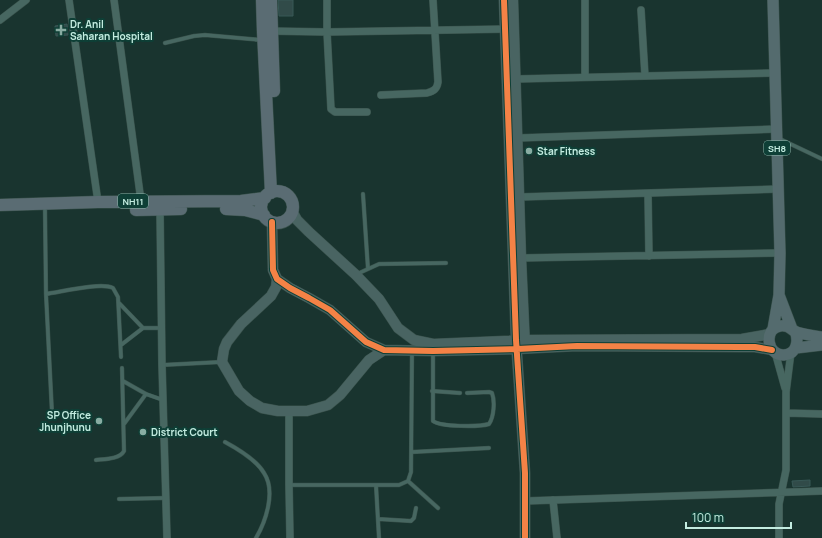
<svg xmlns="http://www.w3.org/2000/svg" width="822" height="538" font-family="Manrope,sans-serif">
  <rect width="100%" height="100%" fill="#19342f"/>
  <path fill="#314b49" stroke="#385856" d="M278,0H293V16H279Z
    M67,24L68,35L56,36L55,26Z
    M810,480V486L793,487L792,481Z"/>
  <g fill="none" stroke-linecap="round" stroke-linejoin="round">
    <defs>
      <path id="lane" d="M165,43L194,36L205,35L261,40
        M780,139L822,159
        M363,194L368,269
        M45,210L46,294L52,413
        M357,274L379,264L446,263
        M46,294C61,292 101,282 113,288L118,297L121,357
        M119,303L143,328
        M121,345L143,328H161
        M433,352V421C441,427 479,427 489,424C494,417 495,401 492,393L489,392L467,393
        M162,365L221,362
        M123,381L146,394L163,400
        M432,391L460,393
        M124,424L146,394
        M225,442C238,449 257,461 264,473C276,491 266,521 256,538
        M412,452L489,448
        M96,460C105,459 120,459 124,451L122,368
        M408,481L438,508
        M289,485H399L408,481L411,472L412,351
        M376,485L379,538
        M119,499L165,498
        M378,519L411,521L414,518L416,508"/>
      <path id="street" d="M69,0L98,202
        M114,0L141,201
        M327,0V32L331,109L335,112H367
        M641,10L645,76
        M0,20L26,0
        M269,31L327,32L508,29
        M585,77V0
        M516,79L774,73
        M381,95L427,93C434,91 437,89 438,82L433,0
        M518,138L776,129
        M648,194L649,256
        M520,197L779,189
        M160,210L162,365L167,538
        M521,258L780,253
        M775,352L785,388
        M289,411V485L290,538
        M786,413L822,414
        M553,500L557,538
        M525,501L822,491
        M779,538V504L786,470V392L791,352"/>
      <path id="secondary" d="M504,0L516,340L525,473V538
        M513,0L521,258L525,346
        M292,211L297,220L309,232L356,275L379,299L398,328L414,340L433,344L525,340L742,339L770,334
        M272,222L273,270L277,279L290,288L309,298L330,310L366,342L384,350L433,351L517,349L577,346L739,347H755L772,350
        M277,279L276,287L271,296L241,324L227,342L224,349L222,362L239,391L250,401L262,408L278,411H307L328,405L340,395L369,360L384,350"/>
      <path id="primary" d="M773,0L780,253L779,295L773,329
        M779,295L792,329
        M795,331C799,341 797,354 784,355C767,356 763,329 780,326C787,325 790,328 794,331C800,334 815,336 822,337
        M796,348L822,345"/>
      <path id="highway" d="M262,0L263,32L271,193
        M271,0L274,91
        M261 207a16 16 0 1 1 32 0a16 16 0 1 1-32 0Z
        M0,205L98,202L241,201L265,198
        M226,209L245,210L264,215
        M136,210L181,209"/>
    </defs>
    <use href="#lane" stroke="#3a524c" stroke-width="4.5"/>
    <use href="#street" stroke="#3a524c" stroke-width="8"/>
    <use href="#secondary" stroke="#3a524c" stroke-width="11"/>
    <use href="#primary" stroke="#3a524c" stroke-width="12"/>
    <use href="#highway" stroke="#3a524c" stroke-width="13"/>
    <use href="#lane" stroke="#476761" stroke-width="3.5"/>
    <use href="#street" stroke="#476761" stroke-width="7"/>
    <use href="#secondary" stroke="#496462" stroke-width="10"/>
    <use href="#primary" stroke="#546b6e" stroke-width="11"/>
    <use href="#highway" stroke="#5a6c73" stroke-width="12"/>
    <defs>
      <path id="cycleway" d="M504,0L516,340L525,473V538
        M272,222L273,270L277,279L290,288L309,298L330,310L366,342L384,350L433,351L517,349L577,346L739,347H755L772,350"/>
    </defs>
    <use href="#cycleway" stroke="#0e3f36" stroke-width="8"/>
    <use href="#cycleway" stroke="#f48246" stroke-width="6"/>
  </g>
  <g fill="#88aca2" stroke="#0e3f36" stroke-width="1.5">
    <path d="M59 24h4v4h4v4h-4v4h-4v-4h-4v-4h4z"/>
    <circle cx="529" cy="151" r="4"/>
    <circle cx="99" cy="421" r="4"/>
    <circle cx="143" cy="432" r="4"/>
  </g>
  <g text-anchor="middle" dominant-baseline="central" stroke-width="4" stroke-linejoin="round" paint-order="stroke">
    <g fill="#0e3f36" stroke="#8db8ad" stroke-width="1">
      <rect x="764" y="141" width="26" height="14" rx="3"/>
      <rect x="118" y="194" width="30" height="14" rx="3"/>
    </g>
    <g font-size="9" font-weight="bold" fill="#c3ece0">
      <text x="777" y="148">SH8</text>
      <text x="133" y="201">NH11</text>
    </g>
    <g font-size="10" font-weight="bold" fill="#c3ece0" stroke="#0e3f36" text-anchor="start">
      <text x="70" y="24">Dr. Anil<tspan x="70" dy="12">Saharan Hospital</tspan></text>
      <text x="537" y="151">Star Fitness</text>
      <text x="91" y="415" text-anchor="end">SP Office<tspan x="91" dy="12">Jhunjhunu</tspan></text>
      <text x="151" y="432">District Court</text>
    </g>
  </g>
  <path d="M686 522v6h105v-6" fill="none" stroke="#c3ece0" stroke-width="2"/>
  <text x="692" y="522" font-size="12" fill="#c3ece0" stroke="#0e3f36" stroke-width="3" paint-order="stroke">100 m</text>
</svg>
